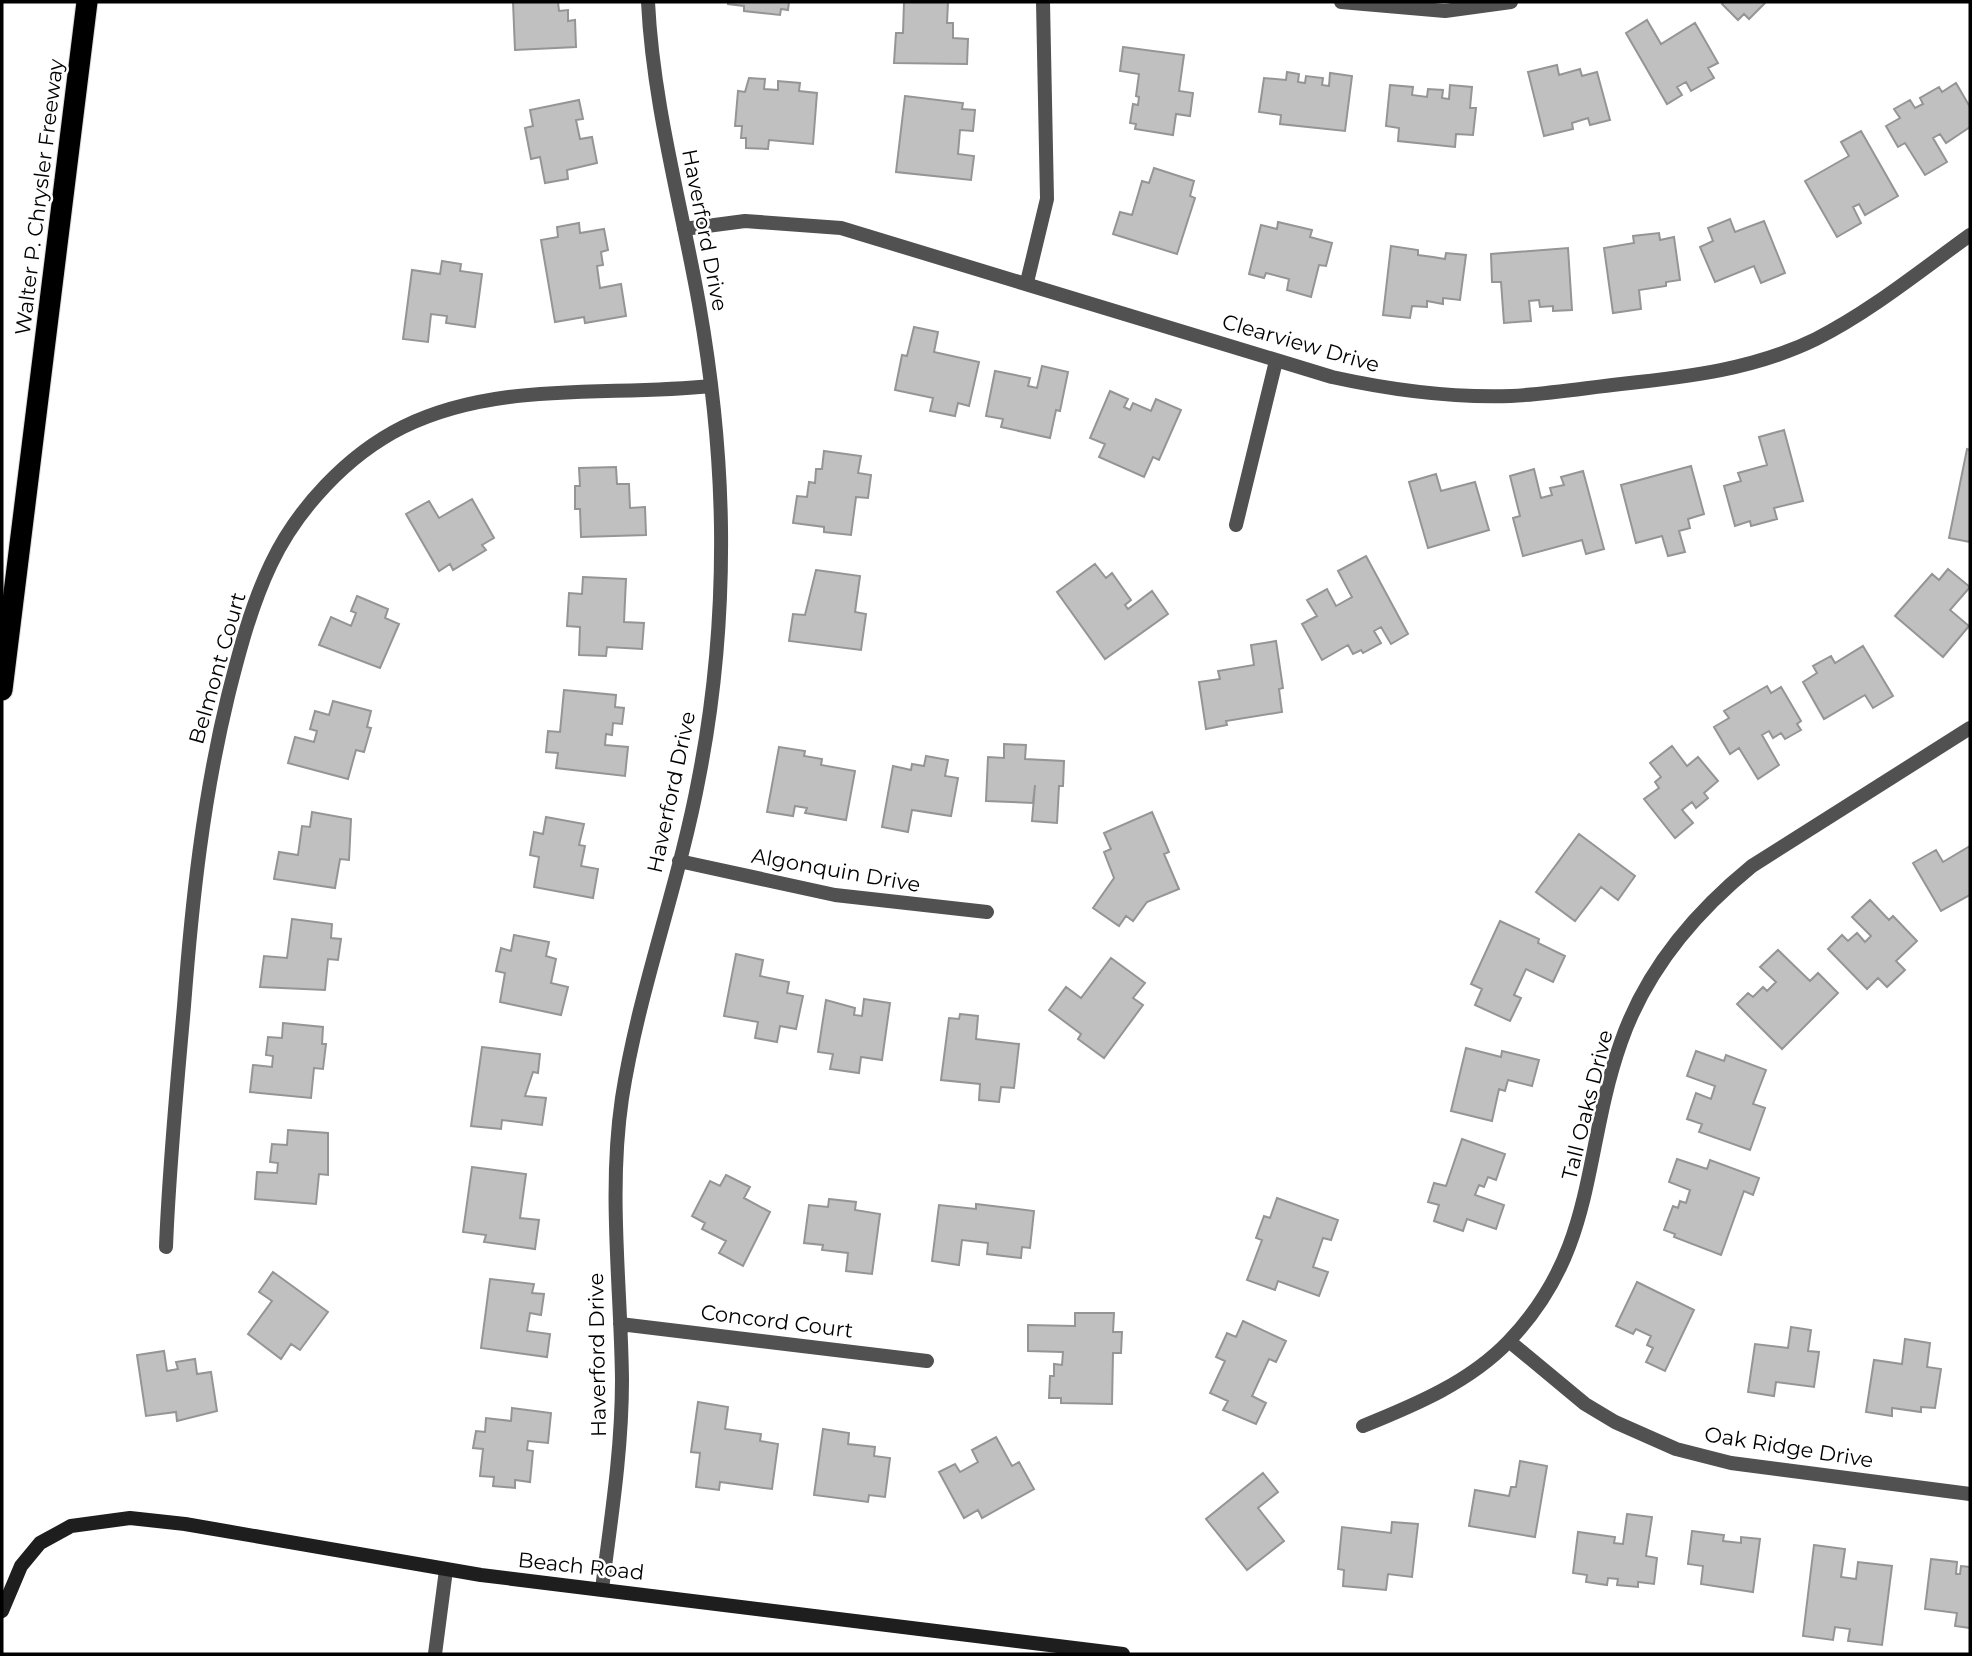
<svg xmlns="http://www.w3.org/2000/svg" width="1972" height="1656" font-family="Montserrat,sans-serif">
  <rect width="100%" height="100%" fill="#fff"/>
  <path fill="#c0c0c0" stroke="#959595" stroke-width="2" d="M513,2H558L559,11L568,10V21L575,20L576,47L515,50Z
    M728,2H789L788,10L781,9L780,15L744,11V6L728,4Z
    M904,2H948L947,23H953V38L968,39L967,64L894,63L896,33H903Z
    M1724,2H1766L1749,19L1744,14L1738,20L1722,4Z
    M1647,20L1661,44L1695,23L1718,63L1708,68L1714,78L1691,91L1686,82L1677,87L1682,95L1667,104L1626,33Z
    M1123,47L1184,55L1179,91L1193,93L1190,116L1176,114L1173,135L1135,129L1136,124L1130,123L1133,104L1138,105L1139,97L1136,96L1139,74L1120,71Z
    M1557,65L1559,75L1580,69L1582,76L1597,72L1610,120L1590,125L1588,118L1572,123L1573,129L1544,136L1528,72Z
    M1287,72L1299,74L1298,82L1305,83L1306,76L1323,78L1322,85L1329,86L1330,73L1352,76L1345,131L1280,124L1281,115L1259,112L1264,78L1286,80Z
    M749,78L765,79L764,89L778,90V81L800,83L799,91L817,93L813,144L769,140L768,149L746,148V138H741L742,126H735L738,91L745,92Z
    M1956,83L1970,107V127L1946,143L1940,134L1933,138L1947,162L1925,175L1905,143L1898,147L1886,126L1900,118L1894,109L1910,100L1915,108L1923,104L1920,98L1939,87L1942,92Z
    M1390,85L1413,87L1412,95L1427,97L1428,89L1443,90L1442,98L1449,99L1450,85L1472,87L1470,108H1476L1473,135L1456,134L1455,147L1398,141L1399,128L1386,126Z
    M905,96L963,103L962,109L975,110L973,131L960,130L958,154L974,156L971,180L896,172Z
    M579,100L583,119L576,120L580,139L592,137L597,163L567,170L568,179L545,183L540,157L531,159L525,128L533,126L530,110Z
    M1861,131L1898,196L1865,215L1859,204L1853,207L1861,223L1837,237L1805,181L1849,156L1841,142Z
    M1154,168L1194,181L1190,196L1195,198L1177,254L1113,234L1120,212L1132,215L1142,181L1149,183Z
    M1730,219L1735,232L1764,221L1785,273L1761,283L1754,266L1715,282L1700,247L1713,241L1708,228Z
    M1278,222L1312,230L1310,237L1332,243L1326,266L1319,265L1311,297L1287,290L1289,279L1266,273L1264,278L1249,274L1261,225L1277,229Z
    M579,223L580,233L604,229L608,250L601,252L603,265L597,266L600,288L621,284L626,316L585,323L584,317L555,322L541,240L558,237L557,227Z
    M1659,233L1660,240L1674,237L1680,280L1666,282V286L1639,290L1641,309L1613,313L1604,248L1634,243L1633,236Z
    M1391,246L1418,250V255L1433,257L1445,259L1446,253L1466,255L1460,300L1443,298V304L1427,301V307L1412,306L1410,318L1383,315Z
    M1568,248L1572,310L1553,311V306L1540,307L1539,300L1529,301L1531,321L1504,323L1501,282H1492L1491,254Z
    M442,261L461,264L460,271L482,274L475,327L446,323L447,316L431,314L428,342L403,339L412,270L440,274Z
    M914,327L938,332L934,352L979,362L969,406L958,403L955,416L930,411L933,398L895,390L902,355L907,356Z
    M1042,366L1068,372L1060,411L1056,410L1050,438L1001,427L1003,419L986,416L995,371L1030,378L1028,386L1037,388Z
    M1110,391L1128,399L1124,407L1130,410L1133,403L1151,411L1156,399L1181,410L1159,460L1153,457L1144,477L1099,457L1105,444L1090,438Z
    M1784,430L1803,501L1774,508L1777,519L1751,526L1750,521L1735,526L1724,486L1741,481L1738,473L1767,465L1759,437Z
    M1967,449L1970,450V542L1949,538Z
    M824,451L861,456L858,473L871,475L868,498L856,497L851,535L824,532V527L793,523L797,496L807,497L809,482L815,483L816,469H822Z
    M1691,466L1704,514L1688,519L1690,528L1679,531L1685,552L1668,556L1662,536L1636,543L1621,485Z
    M616,467L617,484H629L630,508L645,507L646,535L581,537L580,509H575V486H580L579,468Z
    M1534,469L1541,498L1552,495L1550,488L1564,485L1561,477L1583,471L1604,549L1586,554L1582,540L1523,556L1513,518L1520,516L1510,476Z
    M1436,474L1441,491L1475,482L1489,530L1428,548L1409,482Z
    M472,499L494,538L482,545L486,550L453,570L450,564L439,571L406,514L429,501L439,518Z
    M1366,556L1408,634L1391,644L1381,627L1374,631L1381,643L1363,653L1361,650L1353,654L1348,645L1322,660L1302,624L1317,616L1307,600L1327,589L1336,606L1352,597L1338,571Z
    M1095,564L1106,578L1112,573L1131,600L1125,605L1128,609L1152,591L1168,614L1105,659L1057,592Z
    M1948,569L1970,587L1950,610L1969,626L1943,657L1895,616L1932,574L1939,580Z
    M816,570L860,576L855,612L866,614L861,650L789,641L793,614L805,615Z
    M583,577L626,579L624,622L644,623L642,649L607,647L606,656L579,655L580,627L567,626L569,593L582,594Z
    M357,596L388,609L385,618L399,624L380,668L319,645L331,617L351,626L356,613L351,611Z
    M1276,641L1283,688L1279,689L1282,712L1226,721L1227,725L1206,729L1199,682L1220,679L1218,671L1254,665L1251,645Z
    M1863,646L1893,696L1873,708L1865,695L1824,719L1803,682L1817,673L1813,666L1831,656L1835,663Z
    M1767,686L1771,693L1781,687L1801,721L1797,724L1801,730L1785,739L1781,733L1773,738L1769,731L1762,735L1779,765L1758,779L1739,748L1730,754L1714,727L1729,718L1724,711Z
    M564,690L616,695L615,707L624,708L622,724L613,723L612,735L606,734L605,745L628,747L625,776L556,768L558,753L546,752L548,731L560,732Z
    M333,701L371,711L367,727L371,728L364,752L356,750L348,779L288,763L295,737L314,742L317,731L310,729L315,711L329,715Z
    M1004,744L1026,745L1025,759L1064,761L1063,786H1059L1057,823L1032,821L1035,785L1033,803L986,801L988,757L1004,758Z
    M1672,746L1687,766L1698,757L1718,781L1704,793L1708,798L1696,808L1692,802L1682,810L1693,823L1675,838L1644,799L1659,788L1655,782L1661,777L1650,763Z
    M779,747L805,751L804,756L822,759L821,765L855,771L846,820L805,813L807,808L795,806L793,816L767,812Z
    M926,756L948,760L945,776L958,778L951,816L912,810L908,832L882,827L893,766L911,770L912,764L924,766Z
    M312,812L351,819L349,860L340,859L335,888L274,879L279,852L298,855L302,826L310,827Z
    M1152,812L1169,852L1164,854L1179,889L1147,902L1133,921L1126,916L1119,926L1093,908L1114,878L1104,852L1111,849L1104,833Z
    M546,817L584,824L579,845L585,846L581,866L598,869L593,898L534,887L539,857L530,855L534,832L543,834Z
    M1579,834L1635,876L1618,900L1601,887L1575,921L1536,892Z
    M1970,846V895L1941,911L1913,863L1936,850L1943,862Z
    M1870,900L1889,920L1893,916L1917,941L1896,961L1905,970L1887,987L1878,978L1867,989L1828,949L1842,935L1848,941L1857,933L1865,942L1871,936L1852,917Z
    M292,919L332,924L331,938L341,939L338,960L328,959L325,990L260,987L264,956L287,958Z
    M1500,921L1539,939L1538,943L1565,956L1553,982L1526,969L1514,995L1521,998L1510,1021L1475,1005L1482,989L1471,984Z
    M514,935L549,942L546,956L556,959L551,983L568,987L561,1015L500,1002L505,973L496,971L501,948L511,951Z
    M1778,950L1810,981L1818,973L1838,993L1782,1049L1737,1004L1748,993L1753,997L1763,987L1767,991L1776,982L1760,967Z
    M736,954L763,960L760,976L789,982L787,993L803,996L796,1029L780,1026L777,1042L755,1038L758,1022L724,1016Z
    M1111,958L1145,983L1133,998L1143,1005L1104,1058L1078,1039L1081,1034L1049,1010L1066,987L1081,998Z
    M864,999L890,1003L882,1060L861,1057L859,1073L830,1069L833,1054L818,1052L826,1000L855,1008L854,1015L862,1016Z
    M960,1014L978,1016L976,1039L1019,1044L1014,1088L1001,1087L999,1102L979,1100L980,1084L941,1080L949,1018L959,1019Z
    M283,1023L323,1027L322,1044H326L323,1069L314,1068L311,1098L250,1092L253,1065L272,1067L273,1056L266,1055L268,1037L282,1038Z
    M482,1047L540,1054L538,1073L533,1072L525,1096L546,1098L542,1125L502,1120L501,1129L471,1126Z
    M1466,1048L1501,1057L1502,1051L1539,1060L1532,1086L1508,1080L1505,1091L1499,1089L1492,1121L1451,1111Z
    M1696,1051L1724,1061L1726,1055L1766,1070L1753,1104L1765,1108L1750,1150L1699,1132L1702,1124L1687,1119L1696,1093L1711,1099L1715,1086L1687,1076Z
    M288,1130L328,1133V1175L319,1174L316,1204L255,1199L257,1172L277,1173L278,1163L270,1162L272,1144L287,1145Z
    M1462,1139L1505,1154L1496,1180L1488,1177L1484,1187L1479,1185L1475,1195L1504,1205L1496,1229L1467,1219L1463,1231L1434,1221L1439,1205L1428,1202L1434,1183L1446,1186Z
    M1677,1159L1707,1169L1710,1160L1759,1178L1753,1195L1744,1191L1721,1255L1674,1237L1675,1234L1664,1230L1673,1206L1678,1208L1680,1201L1686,1203L1690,1190L1669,1182Z
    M472,1167L526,1174L520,1218L539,1220L535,1249L484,1242L486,1235L463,1232Z
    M726,1175L750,1187L744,1198L770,1212L743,1266L719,1253L726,1241L702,1229L705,1223L692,1216L710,1181L720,1186Z
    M1277,1198L1338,1220L1331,1240L1323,1238L1313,1267L1328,1272L1319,1296L1278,1281L1275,1290L1247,1280L1262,1240L1256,1238L1264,1216L1270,1218Z
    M829,1199L856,1202L855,1210L880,1214L872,1274L846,1271L848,1253L822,1250L823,1245L804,1243L809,1205L828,1207Z
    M976,1204L1034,1211L1030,1248L1022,1247L1021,1258L987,1254L988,1243L962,1240L959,1265L932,1261L939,1205L976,1209Z
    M273,1272L328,1312L300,1350L291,1344L281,1359L248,1334L272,1301L259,1292Z
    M490,1279L534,1284L532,1293L544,1294L541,1315L530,1313L527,1331L550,1334L547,1357L481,1348Z
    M1637,1282L1694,1310L1665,1371L1646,1362L1653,1348L1647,1345L1651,1336L1636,1329L1633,1334L1616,1326Z
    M1075,1313H1114L1113,1332H1122L1121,1353H1113L1112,1404L1061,1403V1398H1049L1050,1376H1054V1364L1062,1365L1063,1352L1028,1351V1325L1075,1326Z
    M1243,1321L1286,1341L1276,1362L1269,1359L1252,1396L1266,1403L1256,1424L1223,1410L1228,1401L1210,1393L1225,1361L1216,1357L1227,1333L1236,1337Z
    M1791,1327L1811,1330L1808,1351L1819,1352L1814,1387L1776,1382L1774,1396L1748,1392L1755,1344L1788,1348Z
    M1905,1339L1930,1343L1927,1367L1941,1369L1935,1408L1921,1407V1412L1892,1408V1416L1866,1412L1874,1360L1902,1364Z
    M164,1351L167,1371L178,1369L176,1362L195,1359L197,1374L211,1372L217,1411L177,1421L176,1412L146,1416L137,1355Z
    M698,1402L728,1407L725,1429L761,1434L760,1441L778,1444L772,1489L720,1482L719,1490L696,1487L700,1453L691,1452Z
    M512,1408L551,1413L548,1443L528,1441L527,1450L533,1451L530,1482L515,1480V1488L493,1486L494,1477L480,1476L483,1449L473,1448L476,1431L485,1432L486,1418L511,1421Z
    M823,1429L849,1433L848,1444L875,1447L874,1456L890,1458L885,1497L869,1495L868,1502L814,1495Z
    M996,1437L1012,1466L1019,1462L1034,1489L982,1518L978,1510L964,1518L939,1472L955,1464L960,1472L978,1462L972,1450Z
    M1520,1461L1547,1466L1535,1537L1469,1526L1475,1490L1509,1496L1511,1487H1516Z
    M1263,1473L1278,1492L1258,1508L1284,1541L1247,1570L1206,1519Z
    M1627,1514L1652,1517L1646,1556L1657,1558L1654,1584L1638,1582V1587L1617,1585L1618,1579L1608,1578L1607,1585L1586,1582L1587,1575L1573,1573L1578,1532L1615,1537L1614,1543L1623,1544Z
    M1392,1522L1418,1524L1412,1577L1388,1574L1386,1590L1343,1586L1344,1570L1338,1569L1342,1527L1391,1533Z
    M1692,1531L1724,1535L1723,1541L1741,1543V1537L1760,1539L1753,1592L1701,1584L1703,1566L1688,1564Z
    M1814,1545L1845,1549L1841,1577L1856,1579L1858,1562L1892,1566L1882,1645L1848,1641L1850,1629L1835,1627L1833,1640L1803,1636Z
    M1931,1559L1957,1562L1956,1574H1960L1961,1566L1970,1567V1628L1955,1626L1957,1613L1925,1609Z"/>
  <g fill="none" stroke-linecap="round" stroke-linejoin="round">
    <defs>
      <path id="highway" d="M2,690L87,2"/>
    </defs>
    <use href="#highway" stroke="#dbdbdb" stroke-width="23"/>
    <path stroke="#515151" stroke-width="14" d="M1341,2L1445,11L1511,2
      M684,229L745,221L841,228L1332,377C1391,390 1451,398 1511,396C1548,394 1585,388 1621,384C1688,377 1755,369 1816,339C1871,311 1920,271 1970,235
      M1027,282L1047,199L1043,2
      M1236,525L1276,361
      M679,861L835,895L987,912
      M166,1247C169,1167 177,1086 184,1006C192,901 203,799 228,696C239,652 251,606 271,564C297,509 347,455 403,427C499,380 607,397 711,386
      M620,1324L927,1361
      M1509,1341L1585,1404L1615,1422L1676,1449L1731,1463L1970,1494
      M1363,1426C1415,1405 1470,1382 1509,1341C1598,1248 1582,1152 1621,1042C1646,970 1693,914 1752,866L1970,728
      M602,1589C611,1519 622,1450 622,1380C621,1286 608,1193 622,1098C639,989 679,885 699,777C715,695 722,612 721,528C720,453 712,378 699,304C681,203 653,104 648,2
      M435,1654L446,1570"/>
    <path stroke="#1e1e1e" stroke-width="14" d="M2,1611L21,1566L40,1543L71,1526L130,1518L185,1524L481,1575L1123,1654"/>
    <use href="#highway" stroke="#000" stroke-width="21"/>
  </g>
  <g text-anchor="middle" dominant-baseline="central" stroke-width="5" stroke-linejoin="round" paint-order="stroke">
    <g font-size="21" fill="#000" stroke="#fff">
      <text transform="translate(39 197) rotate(-83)">Walter P. Chrysler Freeway</text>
      <text transform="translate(705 230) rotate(79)">Haverford Drive</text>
      <text transform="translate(1301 343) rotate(16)">Clearview Drive</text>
      <text transform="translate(217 668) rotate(-74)">Belmont Court</text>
      <text transform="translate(671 792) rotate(-78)">Haverford Drive</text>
      <text transform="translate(836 870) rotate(10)">Algonquin Drive</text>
      <text transform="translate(1587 1105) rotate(-76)">Tall Oaks Drive</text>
      <text transform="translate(777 1321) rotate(7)">Concord Court</text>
      <text transform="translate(597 1355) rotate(-91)">Haverford Drive</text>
      <text transform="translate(1789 1447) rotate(9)">Oak Ridge Drive</text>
      <text transform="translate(581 1566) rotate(6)">Beach Road</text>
    </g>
  </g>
  <rect width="1972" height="1656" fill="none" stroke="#000000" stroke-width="7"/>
</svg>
